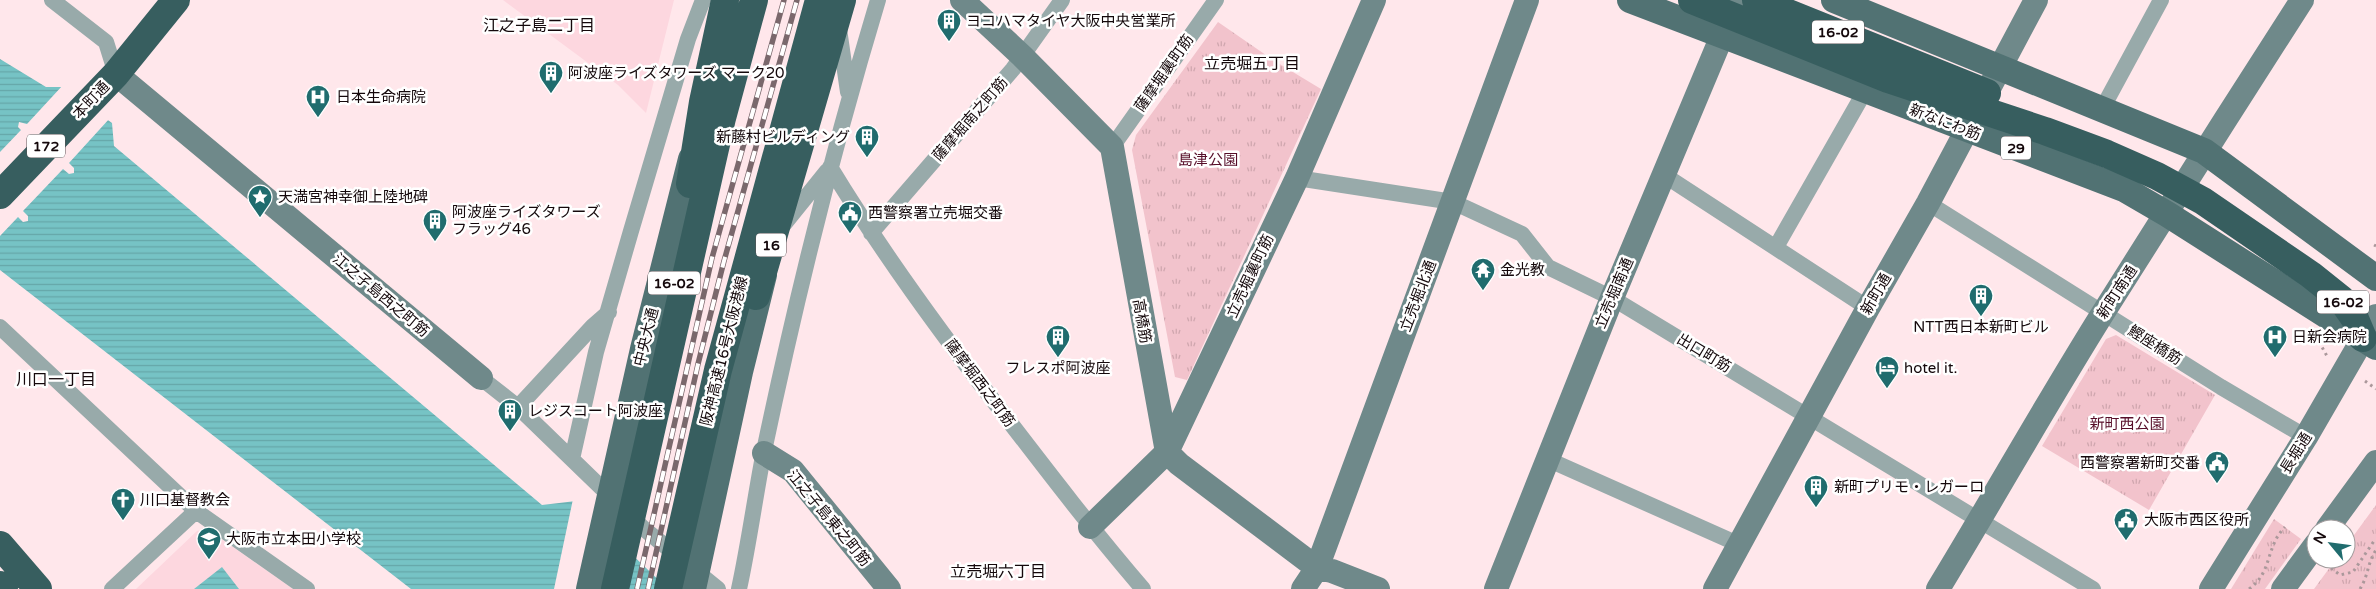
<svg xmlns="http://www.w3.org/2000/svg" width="2376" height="589" font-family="'Varela Round','Noto Sans JP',sans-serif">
  <defs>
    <pattern id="park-tufts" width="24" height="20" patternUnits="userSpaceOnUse" patternTransform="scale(1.25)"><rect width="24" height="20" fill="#f2c3cc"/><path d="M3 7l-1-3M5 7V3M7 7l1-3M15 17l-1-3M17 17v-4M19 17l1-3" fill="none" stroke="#cfa6ae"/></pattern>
    <pattern id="water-rules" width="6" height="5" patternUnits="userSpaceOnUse" patternTransform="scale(1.25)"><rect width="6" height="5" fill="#76c3c5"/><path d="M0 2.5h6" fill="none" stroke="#65a6a8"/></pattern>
  </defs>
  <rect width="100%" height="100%" fill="#ffe7eb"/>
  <path fill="#fdd7df" d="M503,0H674L646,113L618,85Z
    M207,529L293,589H136L197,531Z"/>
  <path fill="url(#park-tufts)" d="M1218,22L1273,60L1321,89L1187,380L1175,377L1132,150L1136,135Z
    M2116,335L2215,395L2149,510L2042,446L2106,339Z
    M2376,505V589H2314L2336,559H2346V546Z
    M2274,519L2301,539L2265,589H2231Z"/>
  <path fill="url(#water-rules)" d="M0,59L46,87H62L112,123L114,146L542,505L576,501L668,589H411L0,270Z
    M222,567L239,589H194Z"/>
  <path fill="#ffe7eb" d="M63,85L110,118L69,163L74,168V173L69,174L63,169L23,211L28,216V221L23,222L18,217L0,236V152L21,130L18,127L19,122L27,124Z
    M573,499H577L620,540L610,589H554Z"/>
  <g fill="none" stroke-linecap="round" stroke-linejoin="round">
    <path stroke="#ab989b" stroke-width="3" stroke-dasharray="2.5 4" stroke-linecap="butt" d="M2374,245L2376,246
      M2316,336L2328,358
      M2365,381L2376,389
      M2326,564L2340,575L2353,572L2374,541L2376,543
      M2249,589C2273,572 2265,547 2285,527
      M2360,589C2369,574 2367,564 2376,550"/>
    <path stroke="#98aaaa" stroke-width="16" d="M52,0L106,42L116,74
      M839,29L848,92
      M2102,109L2161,0
      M1112,147L1216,0
      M830,167C882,253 941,333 1002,412C1048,472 1094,532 1143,589
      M1664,175L1868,308
      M1297,178L1453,202L1522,234L1548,267L1612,298L2093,589
      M1928,203L2221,387L2306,437
      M781,228L827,171
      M871,233L1013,69L1062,0
      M1776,247L1865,91
      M0,327L196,511L307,589
      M481,378L518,407L643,528L718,589
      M518,407L593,326L609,312
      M572,459L596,352L631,231L688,39L703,0
      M1547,459L1738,544
      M112,589L196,511
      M739,589C749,543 755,497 764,451C796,299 833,149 878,0"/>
    <path stroke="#6f898a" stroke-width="24" d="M962,0L1022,56L1112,147L1167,452L1179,464L1317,568L1332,571L1378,589
      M116,74L481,378
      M764,453L793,471L889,589
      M1090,527L1167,452L1297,178L1374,0
      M2327,529L2376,462
      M1303,589L1317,568L1527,0
      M1496,589L1612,298L1737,0
      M1715,589L1868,308L1928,203L2036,0
      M1938,589C1994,497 2046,404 2103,313C2169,208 2235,104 2302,0
      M2211,589L2306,437L2376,316
      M2283,589L2316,544"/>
    <path stroke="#517273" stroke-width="26" d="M1630,0L2124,189L2167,214L2376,347
      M1834,0L2204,151L2376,278
      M589,589L643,349L691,159
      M693,589L740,372L764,275"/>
    <path stroke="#375e5f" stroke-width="28" d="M1692,0L1888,79L2045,131L2107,154L2157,176L2203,201L2311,275L2341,299L2355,319L2363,338
      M1756,0L1987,93
      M690,184L703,102L725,0
      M0,195L116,74L176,0
      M756,296L842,0
      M0,545L38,589
      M0,585L4,589
      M615,589L722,118L754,0
      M668,589L718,370L819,0"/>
    <defs>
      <path id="rail" d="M637,589L712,258L784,0
        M648,589L698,364L724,261L797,0"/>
    </defs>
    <use href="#rail" stroke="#7a686c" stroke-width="5.5"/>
    <use href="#rail" stroke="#fff" stroke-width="4" stroke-dasharray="11" stroke-linecap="butt"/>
  </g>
  <defs>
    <symbol id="building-pin" viewBox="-11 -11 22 30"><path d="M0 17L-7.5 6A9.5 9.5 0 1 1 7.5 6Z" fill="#206c6e" stroke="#fff"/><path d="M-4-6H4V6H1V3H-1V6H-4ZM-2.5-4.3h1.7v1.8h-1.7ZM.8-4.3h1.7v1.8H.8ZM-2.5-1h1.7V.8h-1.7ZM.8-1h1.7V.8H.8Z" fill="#fff"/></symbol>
    <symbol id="hospital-pin" viewBox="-11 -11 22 30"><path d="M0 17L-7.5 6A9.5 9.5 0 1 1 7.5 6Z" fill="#206c6e" stroke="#fff"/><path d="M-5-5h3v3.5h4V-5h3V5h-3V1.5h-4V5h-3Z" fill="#fff"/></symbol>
    <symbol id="sight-pin" viewBox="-11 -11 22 30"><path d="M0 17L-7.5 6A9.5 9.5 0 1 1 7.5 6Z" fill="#206c6e" stroke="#fff"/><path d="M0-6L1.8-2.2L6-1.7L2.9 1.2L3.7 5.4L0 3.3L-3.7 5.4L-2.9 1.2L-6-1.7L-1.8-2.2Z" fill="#fff"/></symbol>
    <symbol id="civic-pin" viewBox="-11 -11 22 30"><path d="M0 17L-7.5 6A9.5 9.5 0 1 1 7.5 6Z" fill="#206c6e" stroke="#fff"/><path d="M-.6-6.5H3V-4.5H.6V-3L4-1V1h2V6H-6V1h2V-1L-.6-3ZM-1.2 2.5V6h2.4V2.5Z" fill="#fff"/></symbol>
    <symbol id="temple-pin" viewBox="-11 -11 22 30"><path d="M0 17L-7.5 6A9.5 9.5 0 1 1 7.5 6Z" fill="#206c6e" stroke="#fff"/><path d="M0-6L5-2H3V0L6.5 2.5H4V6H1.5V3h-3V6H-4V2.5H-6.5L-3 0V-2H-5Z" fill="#fff"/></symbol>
    <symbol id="hotel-pin" viewBox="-11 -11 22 30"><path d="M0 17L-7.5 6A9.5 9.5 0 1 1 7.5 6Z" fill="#206c6e" stroke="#fff"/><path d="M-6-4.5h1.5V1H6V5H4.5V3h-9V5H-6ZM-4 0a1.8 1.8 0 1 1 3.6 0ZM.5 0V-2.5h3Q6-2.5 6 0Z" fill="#fff"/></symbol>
    <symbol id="church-pin" viewBox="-11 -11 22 30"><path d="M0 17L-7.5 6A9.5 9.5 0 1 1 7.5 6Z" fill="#206c6e" stroke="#fff"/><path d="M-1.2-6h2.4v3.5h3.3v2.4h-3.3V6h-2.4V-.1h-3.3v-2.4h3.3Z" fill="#fff"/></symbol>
    <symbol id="school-pin" viewBox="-11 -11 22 30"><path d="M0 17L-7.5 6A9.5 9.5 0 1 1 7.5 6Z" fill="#206c6e" stroke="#fff"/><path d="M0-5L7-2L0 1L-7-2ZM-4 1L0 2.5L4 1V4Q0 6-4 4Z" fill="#fff"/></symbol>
  </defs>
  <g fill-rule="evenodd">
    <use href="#building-pin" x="935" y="7" width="28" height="38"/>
    <use href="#building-pin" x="537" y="59" width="28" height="38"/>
    <use href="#hospital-pin" x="304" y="83" width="28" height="38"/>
    <use href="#building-pin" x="853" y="123" width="28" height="38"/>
    <use href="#sight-pin" x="246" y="183" width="28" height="38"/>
    <use href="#civic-pin" x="836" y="199" width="28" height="38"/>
    <use href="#building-pin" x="421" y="207" width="28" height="38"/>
    <use href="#temple-pin" x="1469" y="256" width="28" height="38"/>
    <use href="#building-pin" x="1967" y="282" width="28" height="38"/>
    <use href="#building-pin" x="1044" y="323" width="28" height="38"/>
    <use href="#hospital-pin" x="2261" y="323" width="28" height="38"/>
    <use href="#hotel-pin" x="1873" y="354" width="28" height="38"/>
    <use href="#building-pin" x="496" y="397" width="28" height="38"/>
    <use href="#civic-pin" x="2203" y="449" width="28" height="38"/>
    <use href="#building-pin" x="1802" y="473" width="28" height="38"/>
    <use href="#church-pin" x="109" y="486" width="28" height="38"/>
    <use href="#civic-pin" x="2112" y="506" width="28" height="38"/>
    <use href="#school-pin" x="195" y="525" width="28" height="38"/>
  </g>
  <g text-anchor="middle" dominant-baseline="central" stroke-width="5" stroke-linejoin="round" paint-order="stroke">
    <g fill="#fff" stroke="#5a5254" stroke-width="1">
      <rect x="1812" y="20.5" width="52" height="23" rx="4"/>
      <rect x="27" y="134.5" width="38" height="23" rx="4"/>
      <rect x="2001" y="136.5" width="30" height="23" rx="4"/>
      <rect x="756" y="233.5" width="30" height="23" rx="4"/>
      <rect x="648" y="271.5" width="52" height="23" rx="4"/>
      <rect x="2317" y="290.5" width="52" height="23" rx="4"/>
    </g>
    <g font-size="14" font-weight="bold" fill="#14080b">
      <text x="1838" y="32">16-02</text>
      <text x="46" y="146">172</text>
      <text x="2016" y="148">29</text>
      <text x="771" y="245">16</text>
      <text x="674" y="283">16-02</text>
      <text x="2343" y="302">16-02</text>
    </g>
    <g font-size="15" fill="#14080b" stroke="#fff" text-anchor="start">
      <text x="966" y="21">ヨコハマタイヤ大阪中央営業所</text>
      <text x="568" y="73">阿波座ライズタワーズ マーク20</text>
      <text x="336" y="97">日本生命病院</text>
      <text x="850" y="137" text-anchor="end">新藤村ビルディング</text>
      <text x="278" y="197">天満宮神幸御上陸地碑</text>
      <text x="452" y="212">阿波座ライズタワーズ<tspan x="452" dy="17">フラッグ46</tspan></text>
      <text x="868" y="213">西警察署立売堀交番</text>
      <text x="1500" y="270">金光教</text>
      <text x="1981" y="327" text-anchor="middle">NTT西日本新町ビル</text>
      <text x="2292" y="337">日新会病院</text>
      <text x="1058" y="368" text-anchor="middle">フレスポ阿波座</text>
      <text x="1904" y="368">hotel it.</text>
      <text x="528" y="411">レジスコート阿波座</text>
      <text x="2200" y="463" text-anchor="end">西警察署新町交番</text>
      <text x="1834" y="487">新町プリモ・レガーロ</text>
      <text x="140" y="500">川口基督教会</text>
      <text x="2144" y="520">大阪市西区役所</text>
      <text x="226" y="539">大阪市立本田小学校</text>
    </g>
    <g font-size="15" fill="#14080b" stroke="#fff">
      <text transform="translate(1164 73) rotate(-55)">薩摩堀裏町筋</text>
      <text transform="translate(91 100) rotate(-46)">本町通</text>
      <text transform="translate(970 119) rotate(-49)">薩摩堀南之町筋</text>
      <text transform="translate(1945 122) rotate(21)">新なにわ筋</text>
      <text transform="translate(1250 276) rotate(-65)">立売堀裏町筋</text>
      <text transform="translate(2117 292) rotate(-57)">新町南通</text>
      <text transform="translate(1614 293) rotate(-67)">立売堀南通</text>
      <text transform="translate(1876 294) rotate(-60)">新町通</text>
      <text transform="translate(381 295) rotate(40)">江之子島西之町筋</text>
      <text transform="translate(1418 296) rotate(-69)">立売堀北通</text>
      <text transform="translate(1142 321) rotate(80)">高橋筋</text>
      <text transform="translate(646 337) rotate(-76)">中央大通</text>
      <text transform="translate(2155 345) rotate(32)">鰹座橋筋</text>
      <text transform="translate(724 351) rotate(-76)">阪神高速16号大阪港線</text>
      <text transform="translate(1704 353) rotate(31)">出口町筋</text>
      <text transform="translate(980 383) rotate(53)">薩摩堀西之町筋</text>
      <text transform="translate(2296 453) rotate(-58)">長堀通</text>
      <text transform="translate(829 518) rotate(50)">江之子島東之町筋</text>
    </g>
    <g font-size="15" fill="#570e29" stroke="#fff">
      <text x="1208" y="160">島津公園</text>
      <text x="2127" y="424">新町西公園</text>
    </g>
    <g font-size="16" fill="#14080b" stroke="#fff">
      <text x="539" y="26">江之子島二丁目</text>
      <text x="1252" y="64">立売堀五丁目</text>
      <text x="56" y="380">川口一丁目</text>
      <text x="998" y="572">立売堀六丁目</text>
    </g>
  </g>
  <g transform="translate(2331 544) rotate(299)"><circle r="24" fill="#ffffff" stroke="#a19c9d"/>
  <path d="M0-4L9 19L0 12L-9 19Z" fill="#206c6e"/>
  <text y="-8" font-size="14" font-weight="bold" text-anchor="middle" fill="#14080b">N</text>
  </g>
</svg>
